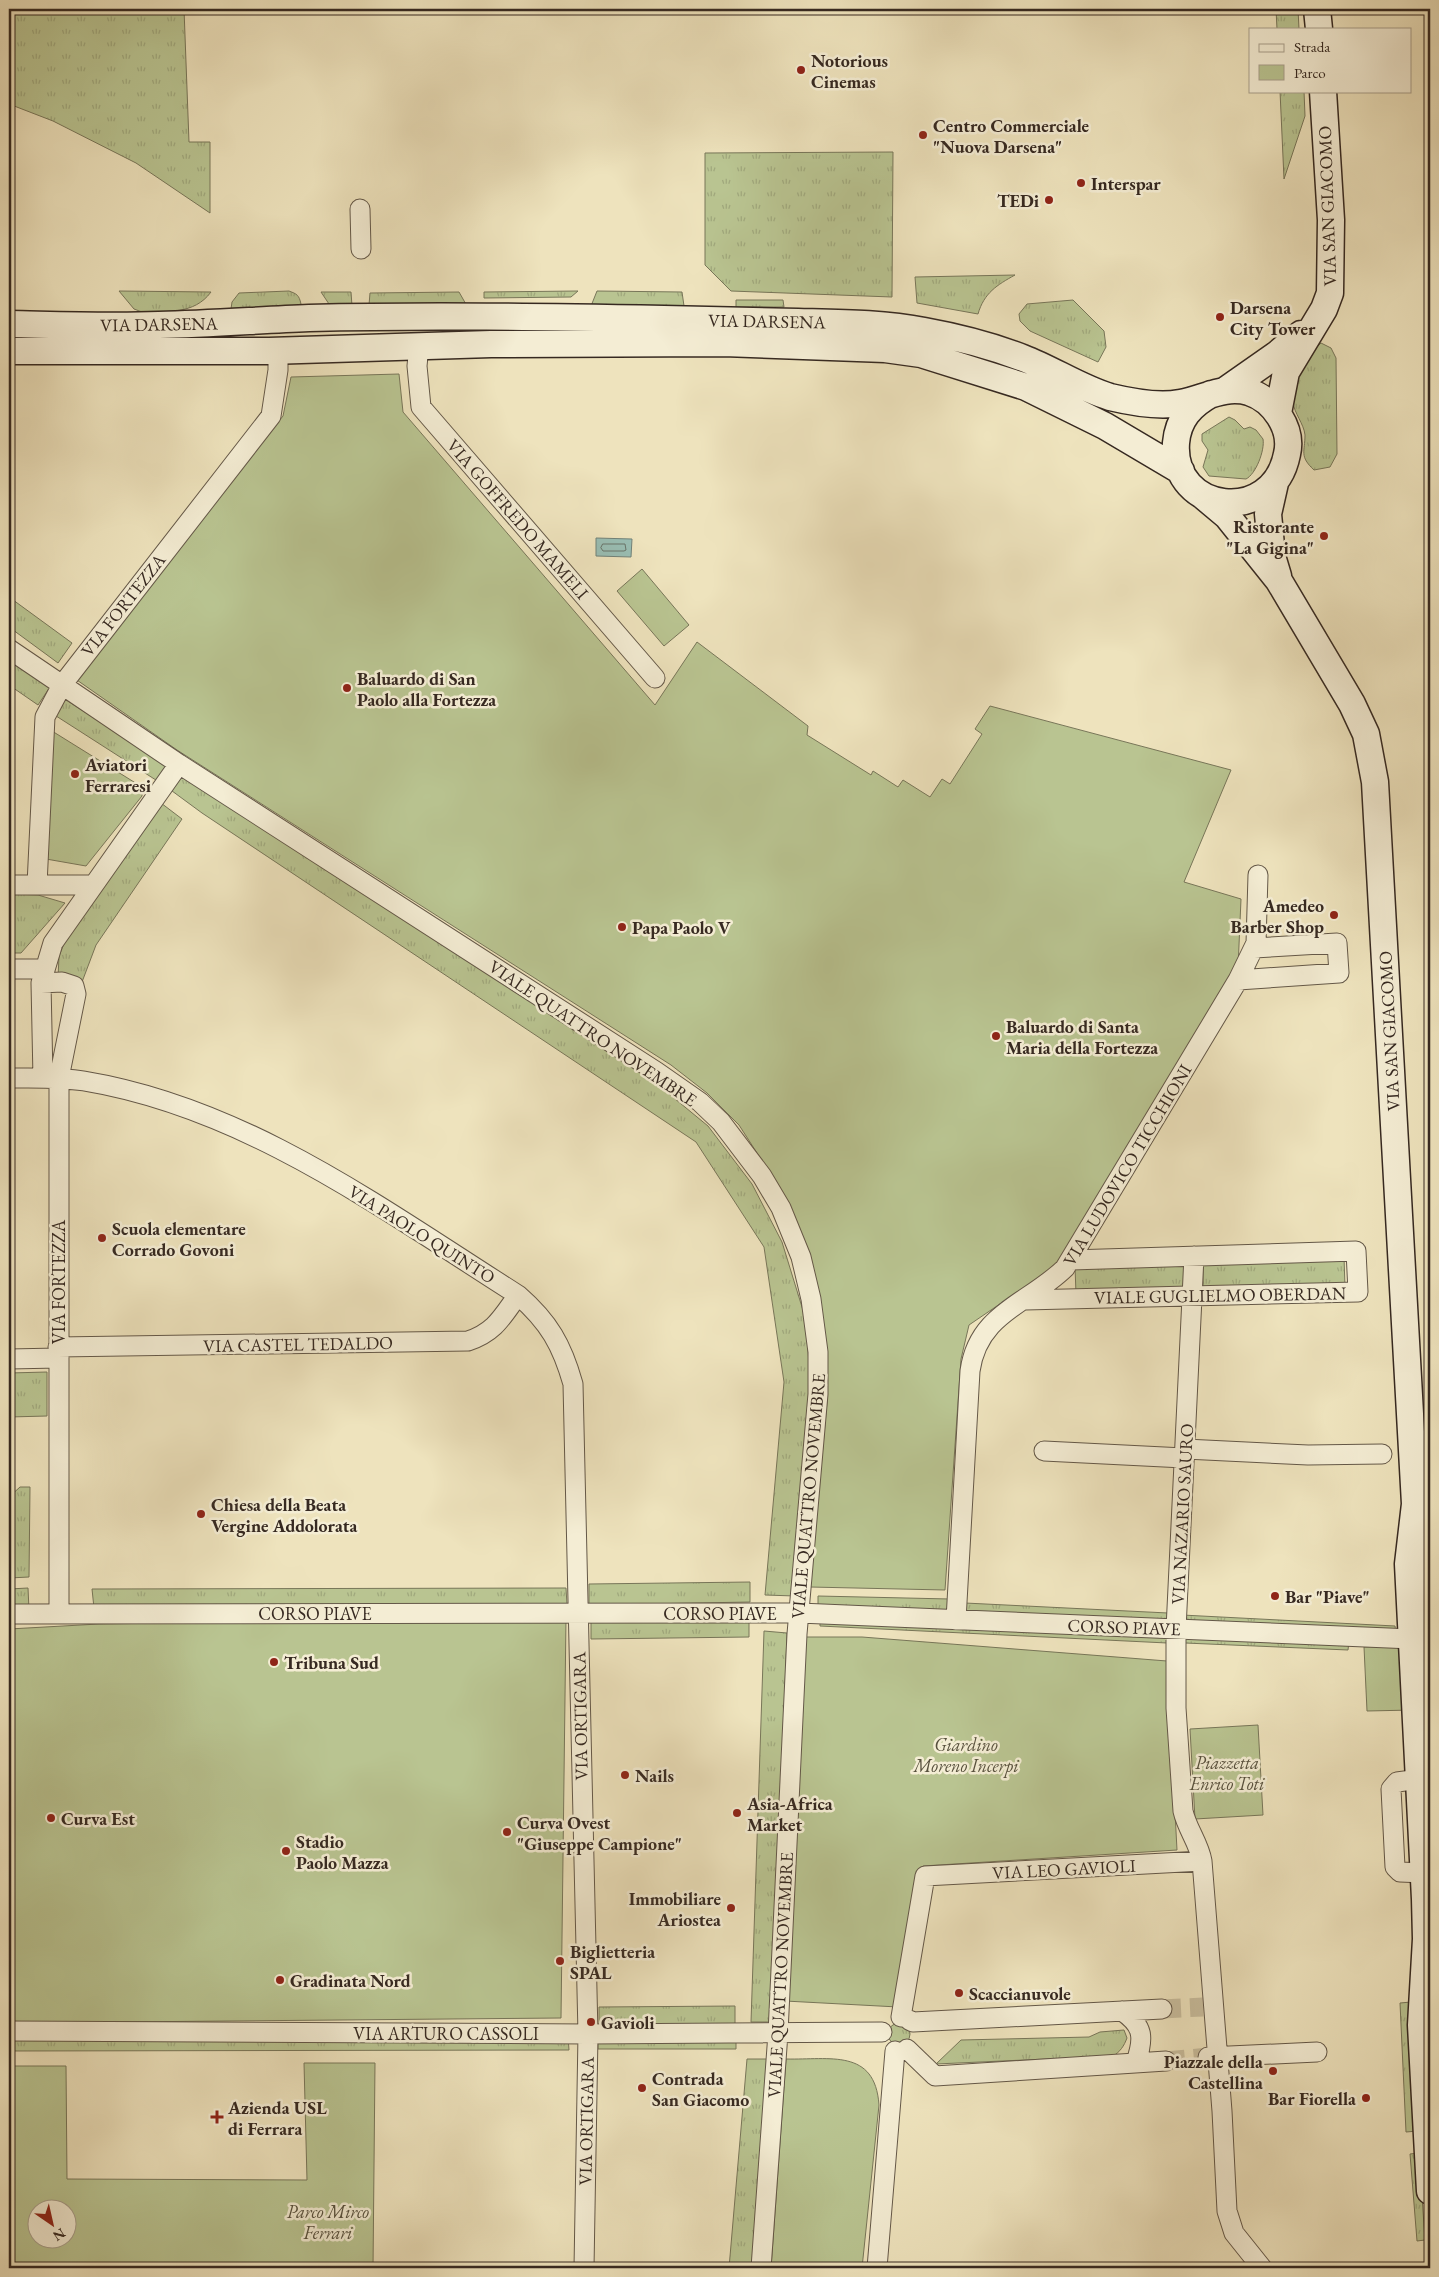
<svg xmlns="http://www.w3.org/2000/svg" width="1439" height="2277" font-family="'EB Garamond',serif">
  <defs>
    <pattern id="grass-tufts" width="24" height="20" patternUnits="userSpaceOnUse" patternTransform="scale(1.25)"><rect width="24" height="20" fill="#b9c491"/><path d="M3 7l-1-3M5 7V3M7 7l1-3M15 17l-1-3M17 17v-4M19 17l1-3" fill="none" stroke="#a0a87d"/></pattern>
  </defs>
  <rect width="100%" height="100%" fill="#eee3bd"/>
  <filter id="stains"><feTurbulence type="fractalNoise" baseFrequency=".004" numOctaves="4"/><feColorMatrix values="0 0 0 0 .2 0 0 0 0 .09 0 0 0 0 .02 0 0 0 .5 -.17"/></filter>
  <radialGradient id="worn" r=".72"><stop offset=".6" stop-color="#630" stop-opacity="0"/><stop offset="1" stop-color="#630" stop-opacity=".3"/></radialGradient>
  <path fill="url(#grass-tufts)" stroke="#787659" d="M9,9H184L189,142H210V213L136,163L53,121L9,104Z
    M1276,9H1298L1299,29H1277Z
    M1280,91H1304L1305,116L1284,179Z
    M893,152L892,297L731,291L705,265V153Z
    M1015,275C997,285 984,293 978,314L917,303L915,277Z
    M119,291L210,292H211C194,315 167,311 142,312L134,309Z
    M289,291C297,294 299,295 301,304L295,308L237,312L231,309L232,302L239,293Z
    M578,291L571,297L484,298V292Z
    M597,291L682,292L684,306H591Z
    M321,292H351L352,306L329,304Z
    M459,292L467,306L369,305L370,293Z
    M736,300H783L784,307H736Z
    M1073,300L1104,331L1106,347L1098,362L1030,331L1020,321L1019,314L1027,304Z
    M1321,343L1331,348L1336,358L1337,454L1330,467L1314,470C1299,456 1305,452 1305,435C1304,424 1294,413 1293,402C1292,380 1306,357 1321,343Z
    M1229,417L1235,420L1244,429L1250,427L1256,430L1263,439C1265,450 1256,474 1246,479L1209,476L1203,467L1208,450L1202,441V434Z
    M9,597L72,643L58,663L9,627Z
    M9,660L50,687L38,705L9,685Z
    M63,698L169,766L159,782L53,714Z
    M180,772L652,1080L708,1126L752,1184L782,1242L806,1320L811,1394L795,1596L765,1595L784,1382L764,1247L696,1142L202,813L168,788Z
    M161,803L182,819L96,945L82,982L58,978L59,956L70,929Z
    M9,894L38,895L65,903L21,953H9Z
    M1344,1257L1345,1287L1203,1291V1260Z
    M1184,1263L1185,1291L1076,1294L1075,1266Z
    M47,1372V1416L9,1417V1373Z
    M20,1487H30L29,1577L9,1578V1497Z
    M750,1582V1602L589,1605V1584Z
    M28,1588L29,1610H9V1589Z
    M566,1588L567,1605L94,1608L92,1589Z
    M818,1596L950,1599L949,1613L818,1609Z
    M965,1603L1168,1613V1622L965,1612Z
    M1182,1615L1395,1626L1396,1634L1182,1623Z
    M749,1616V1637L591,1639V1618Z
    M820,1618L1167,1635V1643L820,1626Z
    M764,1631L787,1633L773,2022H751Z
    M1185,1635L1349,1641L1348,1650L1185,1643Z
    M1411,2002L1418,2131L1406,2132L1400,2003Z
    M735,2006V2027H599V2007Z
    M888 2034a11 11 0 1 1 22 0a11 11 0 1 1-22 0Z
    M1124,2030L1127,2038C1124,2046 1120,2052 1113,2056L936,2064L961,2040L1089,2037L1100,2032Z
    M9,2036L568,2037L569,2050L9,2051Z
    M598,2038H736V2049H598Z
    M747,2059H768L753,2268H729Z
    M1419,2153L1425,2240L1417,2241L1410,2154Z"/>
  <path fill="#b9c491" stroke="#787659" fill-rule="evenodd" d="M399,374L403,412L655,705L697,642L808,726L807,735L871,775L873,771L898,787L903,780L930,797L942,779L950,784L982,734L975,729L990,706L1231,770L1184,882L1241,899L1238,968L1063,1261L969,1325L961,1359L945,1590L810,1587L827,1402L825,1340L766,1167L739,1125L707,1093L671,1065L177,750L74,678L283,416L291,377Z
    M642,569L689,625L664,646L617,591Z
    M52,731L142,787V796L86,866L46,859Z
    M566,1617L561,2018L9,2023V1629L99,1624Z
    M804,1637H862L1167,1661L1177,1850L923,1866L898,2007L785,2001Z
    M1409,1645L1413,1710L1367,1711L1364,1647Z
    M1258,1725L1263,1815L1195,1819L1190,1729Z
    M786,2059C830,2060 875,2048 879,2105L862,2268H771Z
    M304,2063H375L373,2268H9V2066H66L67,2179L307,2180ZM38,2210H68V2240H38Z"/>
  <path fill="#99beb4" stroke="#718279" d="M596,538L632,539L631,557L596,556Z"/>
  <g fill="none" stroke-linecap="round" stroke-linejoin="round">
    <path stroke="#68746a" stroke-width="1" d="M603,544H625L626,550L624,551H603L601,548Z"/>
    <path stroke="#c9be9e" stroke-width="19" stroke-dasharray="19 9" stroke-linecap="butt" d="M1162,2009L1203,2007
      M1166,2061L1208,2057"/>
    <defs>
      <path id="street" d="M360,209L361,249
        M419,345L417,366L421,407L655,678
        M9,649L179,764L657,1072L700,1102L721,1122L762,1176L781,1208L801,1257L811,1299L818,1352V1394L797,1634L778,2033L761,2268
        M9,885H92
        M37,885L45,717L62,685L271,416L278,370V350
        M1254,948L1337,943L1339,973L1238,980L1256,943L1258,875
        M9,969H43
        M41,983L62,982L74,986L76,994L59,1078V1614
        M9,1078C34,1078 60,1077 84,1081C247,1108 382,1209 518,1295C549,1322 562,1345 573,1384L588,2034L584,2268
        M43,1078L41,983L53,943L179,764
        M1194,1256L1176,1629V1708L1183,1811C1187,1829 1199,1843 1202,1861L1222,2111L1227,2211L1234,2233L1262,2268
        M1025,1300L1358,1292L1356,1251L1071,1260
        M58,1347L468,1341C495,1332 502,1317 518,1295
        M9,1359L58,1358
        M1185,1449L1308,1455L1382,1454
        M1044,1451L1184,1458
        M9,1614L799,1613L1412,1639
        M956,1620L970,1371C978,1313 1028,1304 1065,1268L1238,980
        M1420,1779L1397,1782L1391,1789L1395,1867L1400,1872L1424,1873
        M1122,2011C1144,2026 1144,2038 1136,2062
        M901,2017L925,1876L1202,1861
        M909,2020L913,2022L1162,2009
        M9,2031L588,2034L882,2032
        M907,2049L935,2076L1166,2061
        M1208,2057L1317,2052
        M877,2268L895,2051"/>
      <path id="secondary" d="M1317,9L1319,29
        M9,324C59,325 109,327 159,325C209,324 259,320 309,318C427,315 546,317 664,319C709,320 754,321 798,322C840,323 883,323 924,331C957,337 992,346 1023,358C1052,369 1080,388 1110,397C1131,402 1159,407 1180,403C1204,399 1224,385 1249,392C1274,400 1293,429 1287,454C1273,526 1171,514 1176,443C1178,419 1191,405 1211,394
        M9,351H269L491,344L724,343L885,349L921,354L1026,387L1105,426L1181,471
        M1226,390L1276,355L1301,334
        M1278,413L1286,372L1324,309L1330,293L1331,220L1323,91
        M1275,483L1268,514L1272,556L1278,576
        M1202,495L1227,516L1279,581L1352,704L1366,734L1375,782L1415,1504L1408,1564L1425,1899L1426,1939L1421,2025L1430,2191
        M1420,1527L1426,1548L1430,1624"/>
    </defs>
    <use href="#street" stroke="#645848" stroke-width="21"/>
    <use href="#secondary" stroke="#362921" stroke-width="29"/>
    <use href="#street" stroke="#f4edd4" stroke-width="19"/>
    <use href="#secondary" stroke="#f4edd4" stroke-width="26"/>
  </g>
  <g fill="#8f2418" stroke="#f4edd4" stroke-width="2">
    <circle cx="801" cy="70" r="5"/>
    <circle cx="923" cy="135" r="5"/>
    <circle cx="1081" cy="183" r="5"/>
    <circle cx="1049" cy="200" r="5"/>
    <circle cx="1220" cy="317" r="5"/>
    <circle cx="1324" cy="536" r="5"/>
    <circle cx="347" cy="688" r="5"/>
    <circle cx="75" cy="774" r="5"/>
    <circle cx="1334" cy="915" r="5"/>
    <circle cx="622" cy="927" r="5"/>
    <circle cx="996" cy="1036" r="5"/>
    <circle cx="102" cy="1238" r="5"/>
    <circle cx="201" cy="1514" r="5"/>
    <circle cx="1275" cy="1596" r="5"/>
    <circle cx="274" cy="1662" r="5"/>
    <circle cx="625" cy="1775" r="5"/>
    <circle cx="737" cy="1813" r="5"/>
    <circle cx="51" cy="1818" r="5"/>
    <circle cx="507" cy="1832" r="5"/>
    <circle cx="286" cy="1851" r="5"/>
    <circle cx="731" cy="1908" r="5"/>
    <circle cx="560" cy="1961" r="5"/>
    <circle cx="280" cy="1980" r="5"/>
    <circle cx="959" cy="1993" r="5"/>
    <circle cx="591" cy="2022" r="5"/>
    <circle cx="1273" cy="2071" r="5"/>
    <circle cx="642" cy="2088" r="5"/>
    <circle cx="1366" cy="2098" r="5"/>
    <path d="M214.5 2109.5h5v5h5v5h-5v5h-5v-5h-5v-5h5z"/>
  </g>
  <g text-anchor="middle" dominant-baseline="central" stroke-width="5" stroke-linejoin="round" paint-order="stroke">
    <g font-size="18" font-weight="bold" fill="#362921" stroke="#f4edd4" text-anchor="start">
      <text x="811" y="60">Notorious<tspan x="811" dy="21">Cinemas</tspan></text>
      <text x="933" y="125">Centro Commerciale<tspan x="933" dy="21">"Nuova Darsena"</tspan></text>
      <text x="1091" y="183">Interspar</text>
      <text x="1039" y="200" text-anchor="end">TEDi</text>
      <text x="1230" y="307">Darsena<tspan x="1230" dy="21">City Tower</tspan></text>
      <text x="1314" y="526" text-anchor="end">Ristorante<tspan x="1314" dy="21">"La Gigina"</tspan></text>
      <text x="357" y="678">Baluardo di San<tspan x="357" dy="21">Paolo alla Fortezza</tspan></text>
      <text x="85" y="764">Aviatori<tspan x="85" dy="21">Ferraresi</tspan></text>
      <text x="1324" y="905" text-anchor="end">Amedeo<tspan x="1324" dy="21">Barber Shop</tspan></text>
      <text x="632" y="927">Papa Paolo V</text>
      <text x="1006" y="1026">Baluardo di Santa<tspan x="1006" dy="21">Maria della Fortezza</tspan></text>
      <text x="112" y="1228">Scuola elementare<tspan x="112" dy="21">Corrado Govoni</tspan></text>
      <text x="211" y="1504">Chiesa della Beata<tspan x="211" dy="21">Vergine Addolorata</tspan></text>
      <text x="1285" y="1596">Bar "Piave"</text>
      <text x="284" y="1662">Tribuna Sud</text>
      <text x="635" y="1775">Nails</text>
      <text x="747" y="1803">Asia-Africa<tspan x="747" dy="21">Market</tspan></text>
      <text x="61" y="1818">Curva Est</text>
      <text x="517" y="1822">Curva Ovest<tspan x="517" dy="21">"Giuseppe Campione"</tspan></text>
      <text x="296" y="1841">Stadio<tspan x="296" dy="21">Paolo Mazza</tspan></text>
      <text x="721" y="1898" text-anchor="end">Immobiliare<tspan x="721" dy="21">Ariostea</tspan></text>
      <text x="570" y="1951">Biglietteria<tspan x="570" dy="21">SPAL</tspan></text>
      <text x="290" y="1980">Gradinata Nord</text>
      <text x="969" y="1993">Scaccianuvole</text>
      <text x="601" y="2022">Gavioli</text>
      <text x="1263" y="2061" text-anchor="end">Piazzale della<tspan x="1263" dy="21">Castellina</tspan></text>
      <text x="652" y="2078">Contrada<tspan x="652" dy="21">San Giacomo</tspan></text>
      <text x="1356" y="2098" text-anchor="end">Bar Fiorella</text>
      <text x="228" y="2107">Azienda USL<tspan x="228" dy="21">di Ferrara</tspan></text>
    </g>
    <g font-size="18" fill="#362921" stroke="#f4edd4">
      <text transform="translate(1327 206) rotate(-92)">VIA SAN GIACOMO</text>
      <text transform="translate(767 321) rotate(1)">VIA DARSENA</text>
      <text transform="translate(159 324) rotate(-1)">VIA DARSENA</text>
      <text transform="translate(518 519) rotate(49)">VIA GOFFREDO MAMELI</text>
      <text transform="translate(123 605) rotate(-52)">VIA FORTEZZA</text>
      <text transform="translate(1389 1031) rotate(-93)">VIA SAN GIACOMO</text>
      <text transform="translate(593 1033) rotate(34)">VIALE QUATTRO NOVEMBRE</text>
      <text transform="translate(1127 1165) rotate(-59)">VIA LUDOVICO TICCHIONI</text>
      <text transform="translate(422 1234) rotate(32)">VIA PAOLO QUINTO</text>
      <text transform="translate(58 1282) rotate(-90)">VIA FORTEZZA</text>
      <text transform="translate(1220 1295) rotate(-1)">VIALE GUGLIELMO OBERDAN</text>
      <text transform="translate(298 1344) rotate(-1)">VIA CASTEL TEDALDO</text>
      <text transform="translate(808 1496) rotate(-85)">VIALE QUATTRO NOVEMBRE</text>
      <text transform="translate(1182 1514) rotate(-87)">VIA NAZARIO SAURO</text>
      <text x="315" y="1613">CORSO PIAVE</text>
      <text x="720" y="1613">CORSO PIAVE</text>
      <text transform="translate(1124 1627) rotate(2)">CORSO PIAVE</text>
      <text transform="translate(580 1716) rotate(-91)">VIA ORTIGARA</text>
      <text transform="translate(1064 1869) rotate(-3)">VIA LEO GAVIOLI</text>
      <text transform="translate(780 1975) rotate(-87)">VIALE QUATTRO NOVEMBRE</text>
      <text x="446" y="2033">VIA ARTURO CASSOLI</text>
      <text transform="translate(586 2121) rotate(-89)">VIA ORTIGARA</text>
    </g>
    <g font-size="18" font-style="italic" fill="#57503d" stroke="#f4edd4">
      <text x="966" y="1744">Giardino<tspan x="966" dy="21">Moreno Incerpi</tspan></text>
      <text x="1227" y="1762">Piazzetta<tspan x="1227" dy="21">Enrico Toti</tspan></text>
      <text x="328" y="2211">Parco Mirco<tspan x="328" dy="21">Ferrari</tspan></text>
    </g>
  </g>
  <rect width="1439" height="2277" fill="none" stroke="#eee3bd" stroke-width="30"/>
  <rect x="10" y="10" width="1419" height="2257" fill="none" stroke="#362921" stroke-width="2.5"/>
  <rect x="15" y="15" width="1409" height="2247" fill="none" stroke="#362921"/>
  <rect x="1249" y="28" width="162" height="65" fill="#f4edd4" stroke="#a89f8c"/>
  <rect x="1259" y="44" width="25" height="8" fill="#f4edd4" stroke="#a89f8c"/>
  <text x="1294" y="52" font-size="15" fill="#362921">Strada</text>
  <rect x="1259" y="65" width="25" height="15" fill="#b9c491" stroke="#a89f8c"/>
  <text x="1294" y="78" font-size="15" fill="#362921">Parco</text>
  <g transform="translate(52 2224) rotate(146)"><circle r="24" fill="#f4edd4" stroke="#a89f8c"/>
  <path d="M0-4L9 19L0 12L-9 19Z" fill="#8f2418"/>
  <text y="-8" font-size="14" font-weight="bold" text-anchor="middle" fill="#362921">N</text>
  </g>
  <rect width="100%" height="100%" filter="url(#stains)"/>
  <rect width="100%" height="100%" fill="url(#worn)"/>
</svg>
